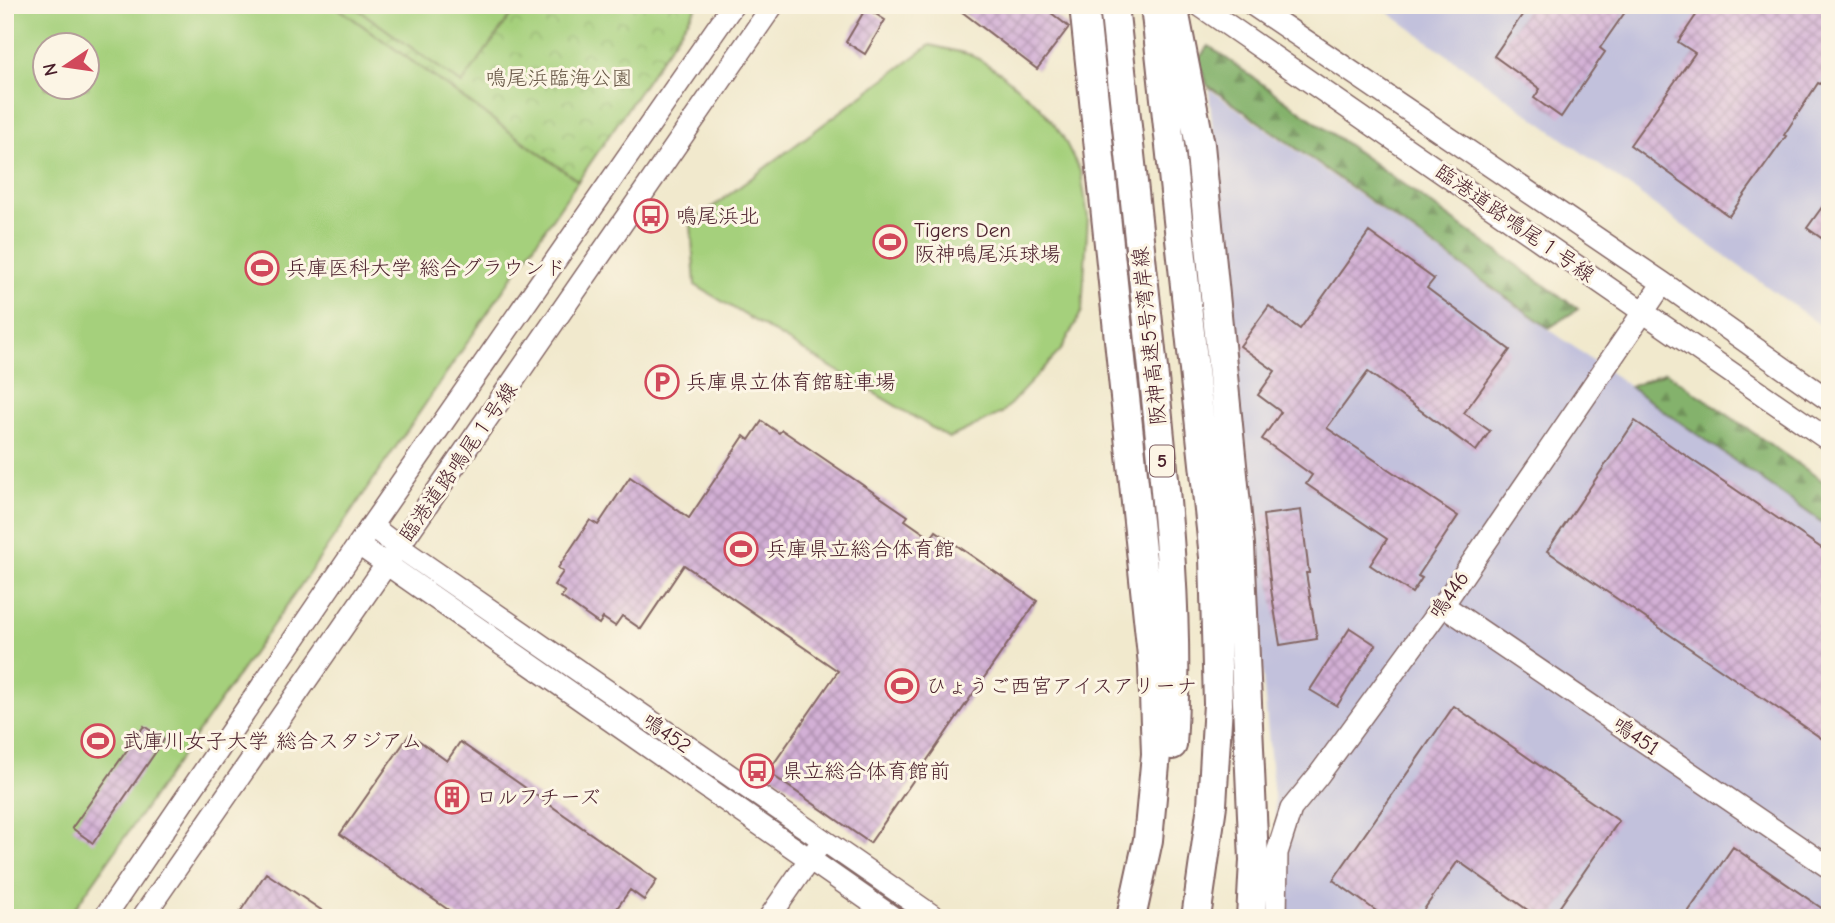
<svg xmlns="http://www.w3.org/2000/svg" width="1835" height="923" font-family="'Comic Neue','Klee One',sans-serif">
  <defs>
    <pattern id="forest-firs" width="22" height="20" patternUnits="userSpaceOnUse" patternTransform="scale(1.75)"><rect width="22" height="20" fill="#84b26c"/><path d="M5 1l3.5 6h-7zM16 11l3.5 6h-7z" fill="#6e9059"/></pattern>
    <pattern id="park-crowns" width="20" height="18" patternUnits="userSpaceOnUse" patternTransform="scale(1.75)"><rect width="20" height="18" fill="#a5d07c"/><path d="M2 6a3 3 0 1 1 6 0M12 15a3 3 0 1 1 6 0" fill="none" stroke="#90b26b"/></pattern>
    <pattern id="building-cross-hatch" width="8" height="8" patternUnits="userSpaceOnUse" patternTransform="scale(1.75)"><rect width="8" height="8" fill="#d3b0d6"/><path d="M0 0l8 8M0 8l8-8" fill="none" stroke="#ad8fae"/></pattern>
  </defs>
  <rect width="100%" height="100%" fill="#fcf5e5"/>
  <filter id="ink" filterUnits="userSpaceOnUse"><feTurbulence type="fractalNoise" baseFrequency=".0143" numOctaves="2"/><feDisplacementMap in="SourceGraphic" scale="14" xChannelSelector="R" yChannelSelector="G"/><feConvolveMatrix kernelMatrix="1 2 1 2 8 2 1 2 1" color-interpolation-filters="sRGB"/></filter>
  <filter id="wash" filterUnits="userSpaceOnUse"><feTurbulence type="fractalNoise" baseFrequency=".00686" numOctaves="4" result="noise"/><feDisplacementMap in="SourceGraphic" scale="28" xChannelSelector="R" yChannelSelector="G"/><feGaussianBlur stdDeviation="1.57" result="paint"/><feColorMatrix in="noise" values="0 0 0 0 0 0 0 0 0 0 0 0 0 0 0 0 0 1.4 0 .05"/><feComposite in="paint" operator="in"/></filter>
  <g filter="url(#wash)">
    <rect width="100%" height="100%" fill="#f1e9cd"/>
    <path fill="#c2c1dc" d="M1378,5H1830V332Z
      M1209,89L1830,528V918H1285Z"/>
    <path fill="url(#forest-firs)" stroke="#67684c" stroke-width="2" d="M1209,46L1578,309L1549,328L1207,85L1198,59Z
      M1666,372L1830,486V528L1630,387Z"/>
    <path fill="url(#park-crowns)" stroke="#787854" stroke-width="2" d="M334,5H698L578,181Z"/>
    <path fill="#a5d07c" stroke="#787854" stroke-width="2" fill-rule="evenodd" d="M14,5H334L578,181L315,565L68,918H5V14ZM46,46H88V88H46Z
      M352,5H518L462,84Z
      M930,45L972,55L1001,73L1039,106L1062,135L1081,173L1088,217L1082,311L1061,350L1002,413L949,438L695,285L691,223Z"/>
    <g id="blocks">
      <path fill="url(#building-cross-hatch)" d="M953,5H1041L1069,27L1037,69Z
        M1529,5H1630L1600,48L1605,52L1561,117L1534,98L1540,89L1494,56Z
        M1703,5H1830V70L1820,84L1818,83L1784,135L1786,136L1729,216L1630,145L1695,53L1678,42Z
        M866,8L885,20L865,54L846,42Z
        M1830,196V244L1807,228Z
        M1369,232L1434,279L1427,288L1510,350L1464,413L1490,431L1476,451L1368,372L1327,428L1458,516L1418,576L1422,578L1412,593L1370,565L1387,539L1306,484L1312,475L1262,439L1281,412L1258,395L1275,371L1240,346L1269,306L1300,329Z
        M762,421L779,433L782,430L908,516L905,520L931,538L936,531L1037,601L870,843L768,772L838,671L684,565L641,629L622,616L615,626L603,618L599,624L561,597L565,592L554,585L563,572L558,568L590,520L598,525L630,477L689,518L744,436L749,440Z
        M1635,421L1830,554V744L1547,551Z
        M1301,510L1309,573H1306L1317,639L1280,645L1271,589L1263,515Z
        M1350,628L1376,645L1337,706L1310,690Z
        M1454,706L1619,821L1552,918H1539L1458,861L1418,918H1386L1333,880Z
        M144,726L164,740L93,843L72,828Z
        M410,734L447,761L460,742L657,880L644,900L630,890L610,918H460L340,834Z
        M1733,847L1830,914V918H1684Z
        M266,873L333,918H236Z"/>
    </g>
  </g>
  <g filter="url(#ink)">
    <use href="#blocks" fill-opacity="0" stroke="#846664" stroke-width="2"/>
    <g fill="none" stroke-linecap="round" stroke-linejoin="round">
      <defs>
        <path id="secondary" d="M1199,5L1830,441
          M1253,5L1663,283L1830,401
          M371,526L399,547L936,918
          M359,545L894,918
          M1443,605L1830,868
          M104,918L371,526L733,5
          M142,918L773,5
          M769,918L818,847
          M1276,918L1277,853L1291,809L1318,776L1443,605L1663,283"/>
        <path id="highway" d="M1084,5L1153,665L1156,754L1148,840L1131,918
          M1114,5C1127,127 1140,248 1153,369C1166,494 1180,620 1172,745
          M1155,5L1214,557L1218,704L1212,805L1196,918
          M1173,5L1200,145L1240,545L1254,860L1251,918"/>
      </defs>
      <use href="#secondary" stroke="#846664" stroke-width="24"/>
      <use href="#highway" stroke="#846664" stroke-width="32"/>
      <use href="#secondary" stroke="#fff" stroke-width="21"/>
      <use href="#highway" stroke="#fff" stroke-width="28"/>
    </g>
  </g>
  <defs>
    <symbol id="bus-ring" viewBox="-11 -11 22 22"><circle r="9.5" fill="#fcf5e5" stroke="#d1495b" stroke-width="1.5"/><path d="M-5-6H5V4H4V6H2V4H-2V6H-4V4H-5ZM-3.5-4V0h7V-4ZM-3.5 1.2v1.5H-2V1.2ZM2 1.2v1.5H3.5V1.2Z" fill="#d1495b"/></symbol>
    <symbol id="stadium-ring" viewBox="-11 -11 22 22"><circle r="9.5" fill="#fcf5e5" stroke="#d1495b" stroke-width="1.5"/><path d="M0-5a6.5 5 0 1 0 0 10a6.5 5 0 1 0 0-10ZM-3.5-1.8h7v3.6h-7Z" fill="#d1495b"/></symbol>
    <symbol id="parking-ring" viewBox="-11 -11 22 22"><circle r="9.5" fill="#fcf5e5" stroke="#d1495b" stroke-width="1.5"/><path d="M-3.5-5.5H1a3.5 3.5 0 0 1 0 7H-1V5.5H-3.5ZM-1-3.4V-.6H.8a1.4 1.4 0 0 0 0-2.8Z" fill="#d1495b"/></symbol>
    <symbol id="building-ring" viewBox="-11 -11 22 22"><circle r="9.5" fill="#fcf5e5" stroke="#d1495b" stroke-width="1.5"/><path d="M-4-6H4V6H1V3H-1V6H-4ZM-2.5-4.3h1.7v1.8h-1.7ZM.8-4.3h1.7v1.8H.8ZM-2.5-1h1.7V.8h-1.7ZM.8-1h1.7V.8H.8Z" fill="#d1495b"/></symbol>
  </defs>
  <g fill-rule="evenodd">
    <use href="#bus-ring" x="632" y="197" width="38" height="38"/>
    <use href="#stadium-ring" x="871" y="223" width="38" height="38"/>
    <use href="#stadium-ring" x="243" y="249" width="38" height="38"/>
    <use href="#parking-ring" x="643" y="363" width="38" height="38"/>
    <use href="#stadium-ring" x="722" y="530" width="38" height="38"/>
    <use href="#stadium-ring" x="883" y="667" width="38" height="38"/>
    <use href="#stadium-ring" x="79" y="722" width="38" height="38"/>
    <use href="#bus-ring" x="738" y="752" width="38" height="38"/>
    <use href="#building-ring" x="433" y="778" width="38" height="38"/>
  </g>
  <g text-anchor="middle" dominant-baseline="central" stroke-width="6" stroke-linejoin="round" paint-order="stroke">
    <rect fill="#fcf5e5" stroke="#7f5f63" stroke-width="2" x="1150" y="445.5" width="24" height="31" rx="5"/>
    <g font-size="19" font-weight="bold" fill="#4a1f2b">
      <text x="1162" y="461">5</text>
    </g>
    <g font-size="21" fill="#655443" stroke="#fcf5e5">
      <text x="559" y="78">鳴尾浜臨海公園</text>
    </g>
    <g font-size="21" fill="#4a1f2b" stroke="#fcf5e5" text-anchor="start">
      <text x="676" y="216">鳴尾浜北</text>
      <text x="914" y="230">Tigers Den<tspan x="914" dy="24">阪神鳴尾浜球場</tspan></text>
      <text x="286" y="268">兵庫医科大学 総合グラウンド</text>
      <text x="686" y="382">兵庫県立体育館駐車場</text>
      <text x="766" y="549">兵庫県立総合体育館</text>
      <text x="926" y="686">ひょうご西宮アイスアリーナ</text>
      <text x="122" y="741">武庫川女子大学 総合スタジアム</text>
      <text x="782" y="771">県立総合体育館前</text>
      <text x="476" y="797">ロルフチーズ</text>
    </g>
    <g font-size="21" fill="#4a1f2b" stroke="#fcf5e5">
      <text transform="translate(1515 223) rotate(35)">臨港道路鳴尾１号線</text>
      <text transform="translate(1149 336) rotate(-96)">阪神高速5号湾岸線</text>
      <text transform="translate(458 462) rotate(-55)">臨港道路鳴尾１号線</text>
      <text transform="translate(1449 595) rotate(-55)">鳴446</text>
      <text transform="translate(667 733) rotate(35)">鳴452</text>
      <text transform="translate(1636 736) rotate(34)">鳴451</text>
    </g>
  </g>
  <rect width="1835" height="923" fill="none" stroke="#fcf5e5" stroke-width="28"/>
  <g transform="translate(66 66) rotate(257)"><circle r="33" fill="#fcf5e5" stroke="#b59f9b" stroke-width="2"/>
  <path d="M0-5L12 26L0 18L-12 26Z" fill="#d1495b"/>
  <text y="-10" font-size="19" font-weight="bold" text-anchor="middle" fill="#4a1f2b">N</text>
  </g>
</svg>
